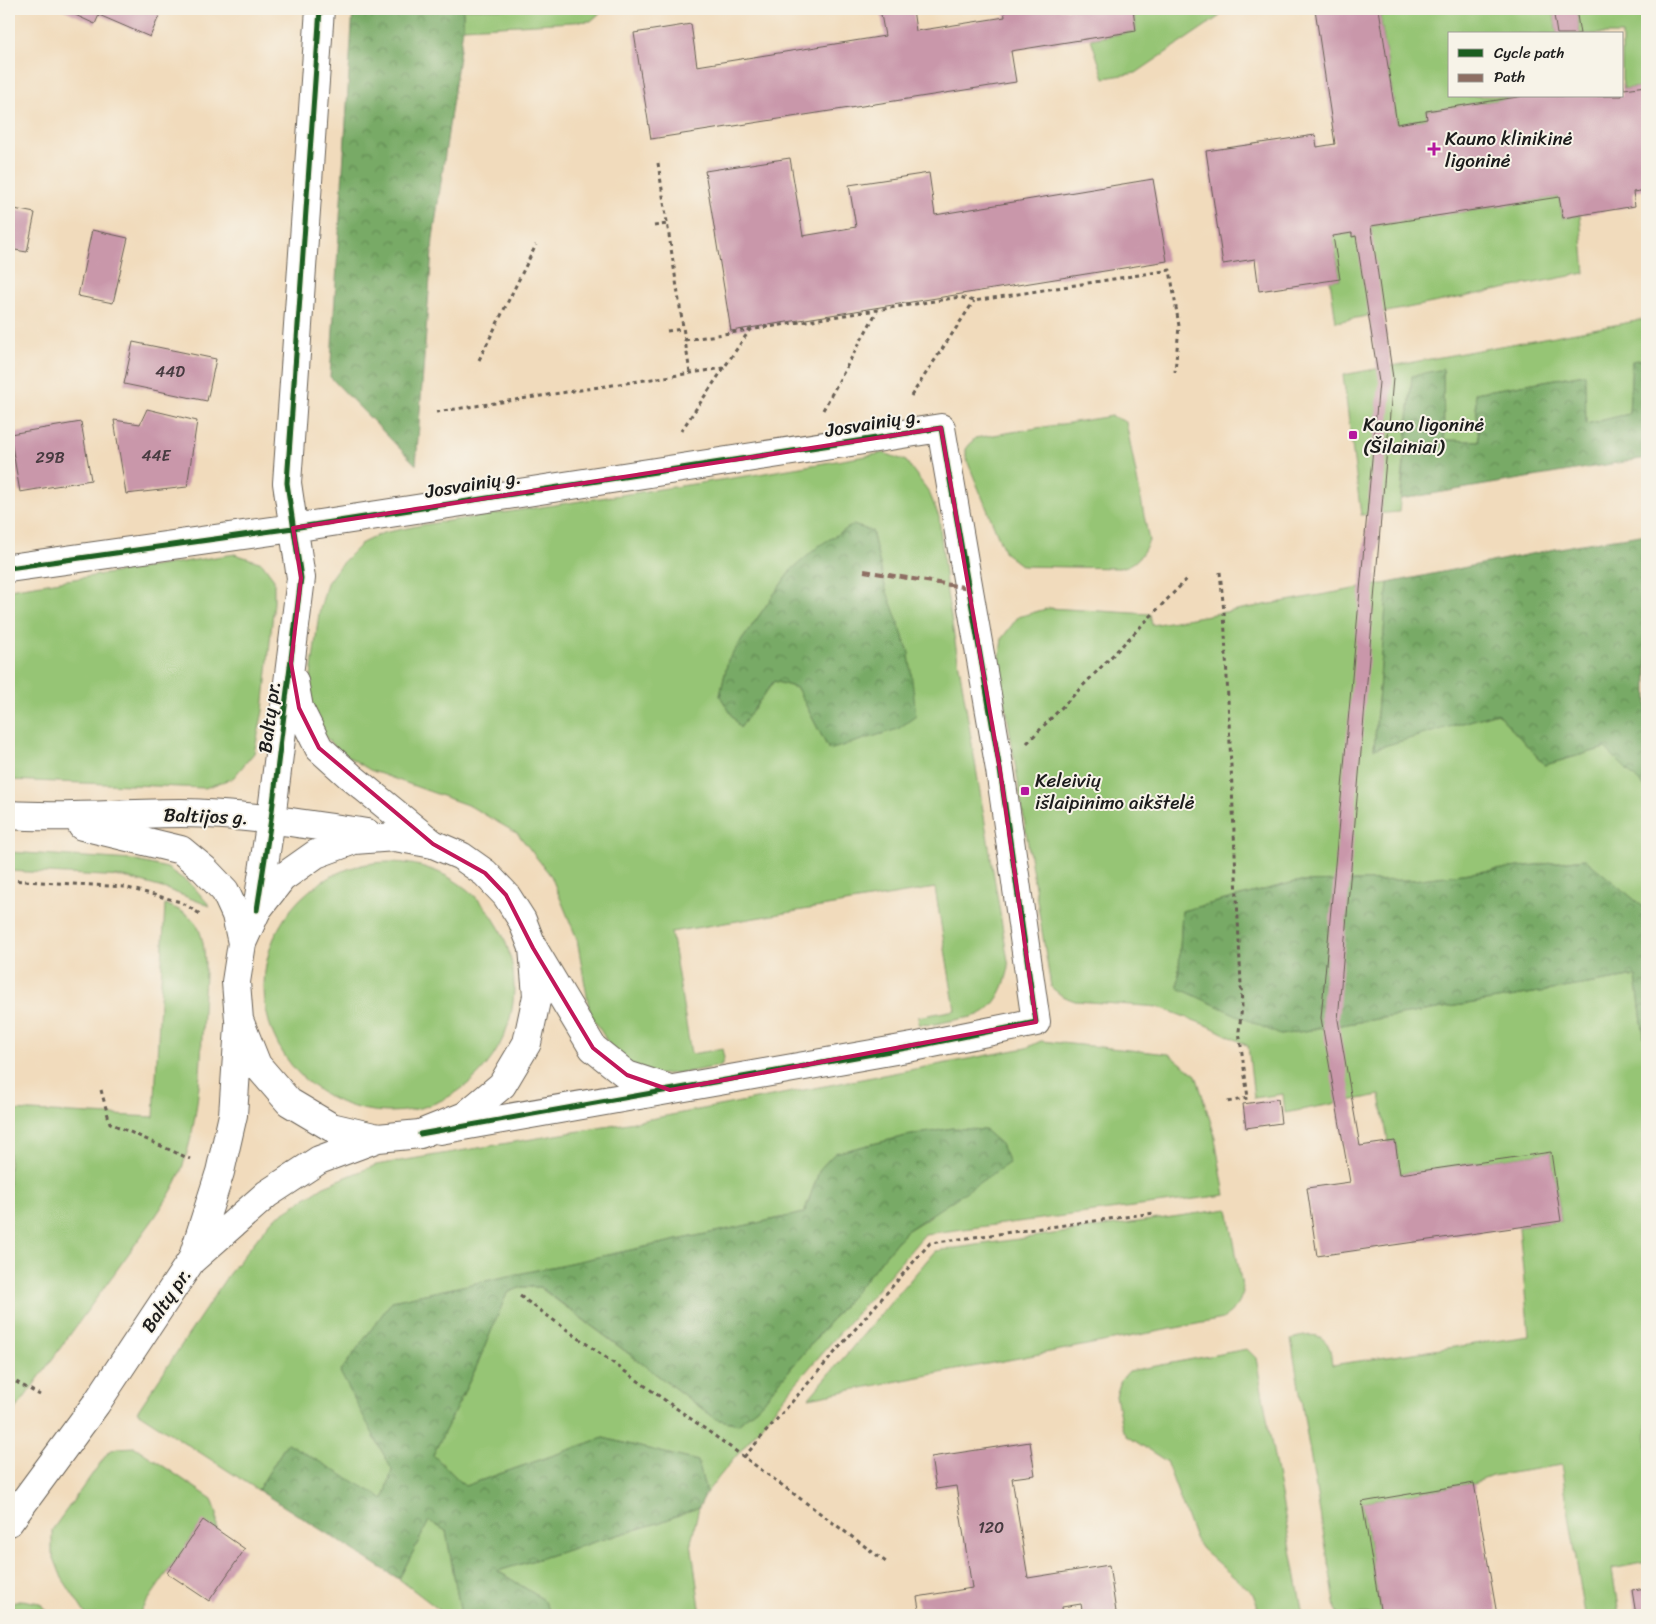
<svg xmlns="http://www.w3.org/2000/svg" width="1656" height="1624" font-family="Sriracha,sans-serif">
  <defs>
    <pattern id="forest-crowns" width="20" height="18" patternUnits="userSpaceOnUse" patternTransform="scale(1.25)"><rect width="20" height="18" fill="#78aa66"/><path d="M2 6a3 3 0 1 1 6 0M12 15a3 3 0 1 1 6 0" fill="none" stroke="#628a53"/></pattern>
  </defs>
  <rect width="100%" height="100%" fill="#f7f3e8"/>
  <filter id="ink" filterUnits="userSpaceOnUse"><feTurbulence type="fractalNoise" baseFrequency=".02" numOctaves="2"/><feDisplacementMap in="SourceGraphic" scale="10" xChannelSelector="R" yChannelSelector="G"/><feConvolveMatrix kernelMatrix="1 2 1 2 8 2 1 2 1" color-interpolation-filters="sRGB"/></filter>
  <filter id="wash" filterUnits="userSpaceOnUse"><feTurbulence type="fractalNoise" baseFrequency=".0096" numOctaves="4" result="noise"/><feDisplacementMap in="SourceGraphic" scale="20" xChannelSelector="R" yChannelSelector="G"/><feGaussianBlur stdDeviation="1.12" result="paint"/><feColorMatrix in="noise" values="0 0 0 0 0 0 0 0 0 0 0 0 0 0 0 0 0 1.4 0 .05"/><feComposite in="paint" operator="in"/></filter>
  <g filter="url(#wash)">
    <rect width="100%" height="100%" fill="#f1dbbc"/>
    <path fill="#96c574" stroke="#597048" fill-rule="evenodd" d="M463,9H617L602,11L591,21L463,28Z
      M1133,9H1220V16L1136,73L1104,78L1091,39L1136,31Z
      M1379,9H1553L1557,34H1450V96H1524L1426,111L1427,119L1397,124Z
      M1576,9H1647V86L1624,89L1622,79V34H1580Z
      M1559,197L1563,218L1580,215L1585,273L1336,322L1330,280L1340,279L1333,236L1352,233L1353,237L1372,234L1371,226Z
      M1647,319V359L1632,361L1629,414L1586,424L1584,374L1475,393L1479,441L1444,440L1443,370L1412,376L1399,512L1361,515L1343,375Z
      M1112,416L1126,422L1149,541C1141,556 1137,565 1119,568L1022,566L1005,553L966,458V449L975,438Z
      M884,453L906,461L929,492L939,517L947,593L1009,967C1005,986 997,1007 978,1015C970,1018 959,1019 950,1021C940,1023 930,1026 919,1024L918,1017L955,1010L935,888L671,932L691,1054L722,1049L724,1058L721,1066L687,1072L654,1075L630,1065L612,1049L590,1013L577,939L551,876L518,834L470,806L370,770L339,751L322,734L312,711L310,684L319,613L327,583L340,565L362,543L383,533L422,525L753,475ZM872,531L885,586L829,750L797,688L774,681L740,728L720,696L728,660L791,570Z
      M235,554L262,563L274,579V602L263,711L254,753L233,778L205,788L9,780V589Z
      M1388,583L1374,748L1497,713L1545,765L1605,748L1647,790V910L1584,859L1413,880L1295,882L1182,911L1178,987L1281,1035L1636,976L1647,1059V1562L1612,1569L1619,1615H1585L1561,1465L1492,1476L1474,1483L1362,1502L1381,1615H1337L1291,1339C1305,1336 1319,1330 1328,1345C1331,1350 1331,1359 1332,1365L1529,1336L1519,1227L1561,1221L1551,1152L1400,1174L1395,1141L1388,1142L1380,1095L1285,1113L1283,1094L1254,1098L1248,1046L1211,1027L1159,1007L1075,1001L1062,996L1051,987L999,664L1002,638L1018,617L1049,608L1150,614L1152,625Z
      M9,852L132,860L167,868L192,885L210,906L166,889L124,877L9,871Z
      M264 987a125 125 0 1 1 250 0a125 125 0 1 1-250 0Z
      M165,904C177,909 192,914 198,927C209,952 204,983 203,1010C201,1064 200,1119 181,1171C175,1187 165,1202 155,1217L9,1419V1400L14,1392L9,1391V1110L154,1117Z
      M1041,1041L1169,1054L1196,1075L1214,1133L1225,1195L925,1234L791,1389L706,1493L698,1461L603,1438L465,1486L433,1455L475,1370L507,1293L522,1287H539L716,1419L738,1424L761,1404L905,1232L931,1216L953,1128L906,1136L835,1153L820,1169L804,1213L392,1301L374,1437L393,1471L384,1500L287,1443L258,1490L137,1412L228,1275L272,1220L324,1186L376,1165L634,1122L1026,1048Z
      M1228,1209L1243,1292L1238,1305L1223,1319L809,1398L935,1251Z
      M1247,1349L1256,1358L1303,1615H1261L1253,1594L1202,1549L1195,1539L1166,1461L1127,1436L1122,1428L1116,1396L1121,1380L1129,1371Z
      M135,1447L212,1499L217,1513V1530L203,1521L138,1615H86L62,1578L52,1553V1530L109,1451L118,1448Z
      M699,1507L691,1542L701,1615H552L544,1600L498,1571L661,1522Z
      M429,1521L446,1531L461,1615H446L399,1579Z
      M22,1600L40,1603L49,1615H9V1604Z"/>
    <path fill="url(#forest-crowns)" stroke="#4a6341" d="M353,9H463V28L433,238L416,465L330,377Z
      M1647,359V458L1401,499L1412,376L1443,369L1444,440L1479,441L1475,393L1585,374L1586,424L1629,414L1632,361Z
      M853,525L872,531L885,586L909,653L916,716L898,729L829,750L797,688L774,681L740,728L720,696L728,660L791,570L820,545Z
      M1647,534V790L1605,748L1545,765L1497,713L1374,749L1388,583L1575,545Z
      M1585,859L1647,910V1059L1636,976L1280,1035L1178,988L1182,911L1295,882L1413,880Z
      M953,1128L985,1130L1001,1144L1009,1163L905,1232L761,1404L738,1424L716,1419L540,1287H522L507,1293L475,1370L433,1455L465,1486L603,1438L698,1461L706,1493L699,1507L661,1522L498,1571L544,1600L552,1615H461L446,1531L429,1521L399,1579L258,1490L287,1443L384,1499L392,1470L340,1372L392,1301L804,1213L820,1169L835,1153L906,1136Z"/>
    <g id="blocks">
      <path fill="#c997aa" d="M62,9H162L150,37L99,15L95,24Z
        M880,9H913L916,31L1005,17L1004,9H1133L1136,31L1011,51L1016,82L651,139L634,33L691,24L697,66L885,36Z
        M1315,9H1379L1397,124L1427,119L1426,111L1524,96H1622V83L1624,89L1647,86V190L1633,192L1635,206L1563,218L1559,197L1371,226L1393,378L1338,1020L1360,1146L1395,1141L1400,1174L1551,1152L1561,1221L1317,1256L1307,1188L1350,1182L1321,1018L1379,382L1356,236L1352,237V233L1333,236L1340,279L1259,291L1255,259L1223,264L1206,151L1315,135L1317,147L1335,144Z
        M1553,9H1576L1580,34H1557Z
        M790,158L803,236L856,227L849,185L929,173L935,215L1153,179L1167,261L731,331L705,171Z
        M9,208L35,213L27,252L9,249Z
        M92,230L128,238L113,303L78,296Z
        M133,342L216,359L207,401L124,384Z
        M147,409L197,421L187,487L126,494L114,420L140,424Z
        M81,422L91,480L20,492L10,434Z
        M1278,1099L1281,1123L1246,1128L1243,1104Z
        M1030,1442L1035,1475L1012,1478L1028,1578L1109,1565L1116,1612L1099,1615H1083L1081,1604L1062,1607L1063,1615H920L917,1597L972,1588L956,1486L936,1489L931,1457Z
        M1474,1483L1497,1615H1381L1362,1502Z
        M203,1520L245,1549L209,1601L167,1573Z
        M1647,1588V1615H1636L1632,1590Z"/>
    </g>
  </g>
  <g filter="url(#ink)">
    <use href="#blocks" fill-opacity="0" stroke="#675f54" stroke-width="1"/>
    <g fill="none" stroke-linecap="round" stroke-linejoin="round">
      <defs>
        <path id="minor" d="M9,568L293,528L941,428L1000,770L1036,1022L918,1046L440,1130
          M294,681L299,708L319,748L350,776L433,844
          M257,910L271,819L301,578L287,483L320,9
          M533,948L593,1048L627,1075L667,1088"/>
        <path id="tertiary" d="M9,815C67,819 123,813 181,813C243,814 305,824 367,833
          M82,826L181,850L204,869L225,891L236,915L242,943
          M192,1260L220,1172L233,1115L239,1026
          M9,1522L96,1404L191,1261L267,1194L319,1160L378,1138L420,1134L465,1116L502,1085L527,1043L537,996L533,948L522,920L506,895L485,873L461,856L433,844L395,837L354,840L316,854L282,878L257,910L242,943L236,982L239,1020L257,1065L289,1102L331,1127L378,1138"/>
      </defs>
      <use href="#minor" stroke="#675f54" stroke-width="30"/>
      <use href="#tertiary" stroke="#675f54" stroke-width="30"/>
      <path stroke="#675f54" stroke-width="3" stroke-dasharray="4 4" stroke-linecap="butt" d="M658,163L690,373
        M654,226L667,224
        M667,331L683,329
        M685,340L960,297L974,301L1170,270L1179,326L1175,372
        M479,360L536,245
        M911,396L974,301
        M823,410L877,311
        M436,412L724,368
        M681,431L749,331
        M1220,572L1224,612L1242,1007L1239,1031L1248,1098L1227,1102
        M1027,743L1189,577
        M9,880L124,887L181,902L200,914
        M101,1090L110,1123L190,1159
        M520,1296L744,1457L886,1562
        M9,1378L40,1395
        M744,1457L930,1243L1154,1213"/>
      <use href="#minor" stroke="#fff" stroke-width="28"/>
      <use href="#tertiary" stroke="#fff" stroke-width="28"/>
      <path stroke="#8d6e63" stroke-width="4" stroke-dasharray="8 4" stroke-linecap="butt" d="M864,571L969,588"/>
      <defs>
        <path id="cycleway" d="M9,568L293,528L941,428L1000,770L1036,1022L918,1046L420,1134
          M257,910L271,819L301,578L287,483L320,9"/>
      </defs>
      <use href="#cycleway" stroke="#f7f3e8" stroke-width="8"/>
      <use href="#cycleway" stroke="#1b5e20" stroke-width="5"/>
    </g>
  </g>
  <path fill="none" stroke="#c2185b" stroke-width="4" stroke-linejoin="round" d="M941,428L1000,770L1036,1022L670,1090L627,1075L593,1048L533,948L506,895L485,873L433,844L319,748L299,708L291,663L301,578L293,528Z"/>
  <g fill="#b5179e" stroke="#f7f3e8" stroke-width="2">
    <path d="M1431.5 141.5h5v5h5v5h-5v5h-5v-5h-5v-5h5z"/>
    <rect x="1348" y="430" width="10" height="10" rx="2.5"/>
    <rect x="1020" y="786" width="10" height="10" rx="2.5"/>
  </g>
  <g text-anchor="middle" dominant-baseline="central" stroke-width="4" stroke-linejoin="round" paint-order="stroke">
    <g font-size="16" fill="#473b40">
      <text x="170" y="371">44D</text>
      <text x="156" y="455">44E</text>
      <text x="50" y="457">29B</text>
      <text x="991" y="1527">120</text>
    </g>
    <g font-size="19" fill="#1c1c1c" stroke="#f7f3e8" text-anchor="start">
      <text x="1445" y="138">Kauno klinikinė<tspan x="1445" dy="22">ligoninė</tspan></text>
      <text x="1363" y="424">Kauno ligoninė<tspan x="1363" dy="22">(Šilainiai)</tspan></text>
      <text x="1035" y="780">Keleivių<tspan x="1035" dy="22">išlaipinimo aikštelė</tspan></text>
    </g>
    <g font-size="19" fill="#1c1c1c" stroke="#f7f3e8">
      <text transform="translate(873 423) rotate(-9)">Josvainių g.</text>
      <text transform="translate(473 484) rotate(-9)">Josvainių g.</text>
      <text transform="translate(269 717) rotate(-83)">Baltų pr.</text>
      <text transform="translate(206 816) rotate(2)">Baltijos g.</text>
      <text transform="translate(166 1300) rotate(-56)">Baltų pr.</text>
    </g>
  </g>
  <rect width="1656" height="1624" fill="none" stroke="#f7f3e8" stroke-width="30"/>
  <rect x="1448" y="32" width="175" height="65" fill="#f7f3e8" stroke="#9f9d96"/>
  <rect x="1458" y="49" width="25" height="8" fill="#1b5e20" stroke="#9f9d96"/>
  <text x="1494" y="58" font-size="15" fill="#1c1c1c">Cycle path</text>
  <rect x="1458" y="74" width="25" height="8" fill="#8d6e63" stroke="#9f9d96"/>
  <text x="1494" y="82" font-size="15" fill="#1c1c1c">Path</text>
</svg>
